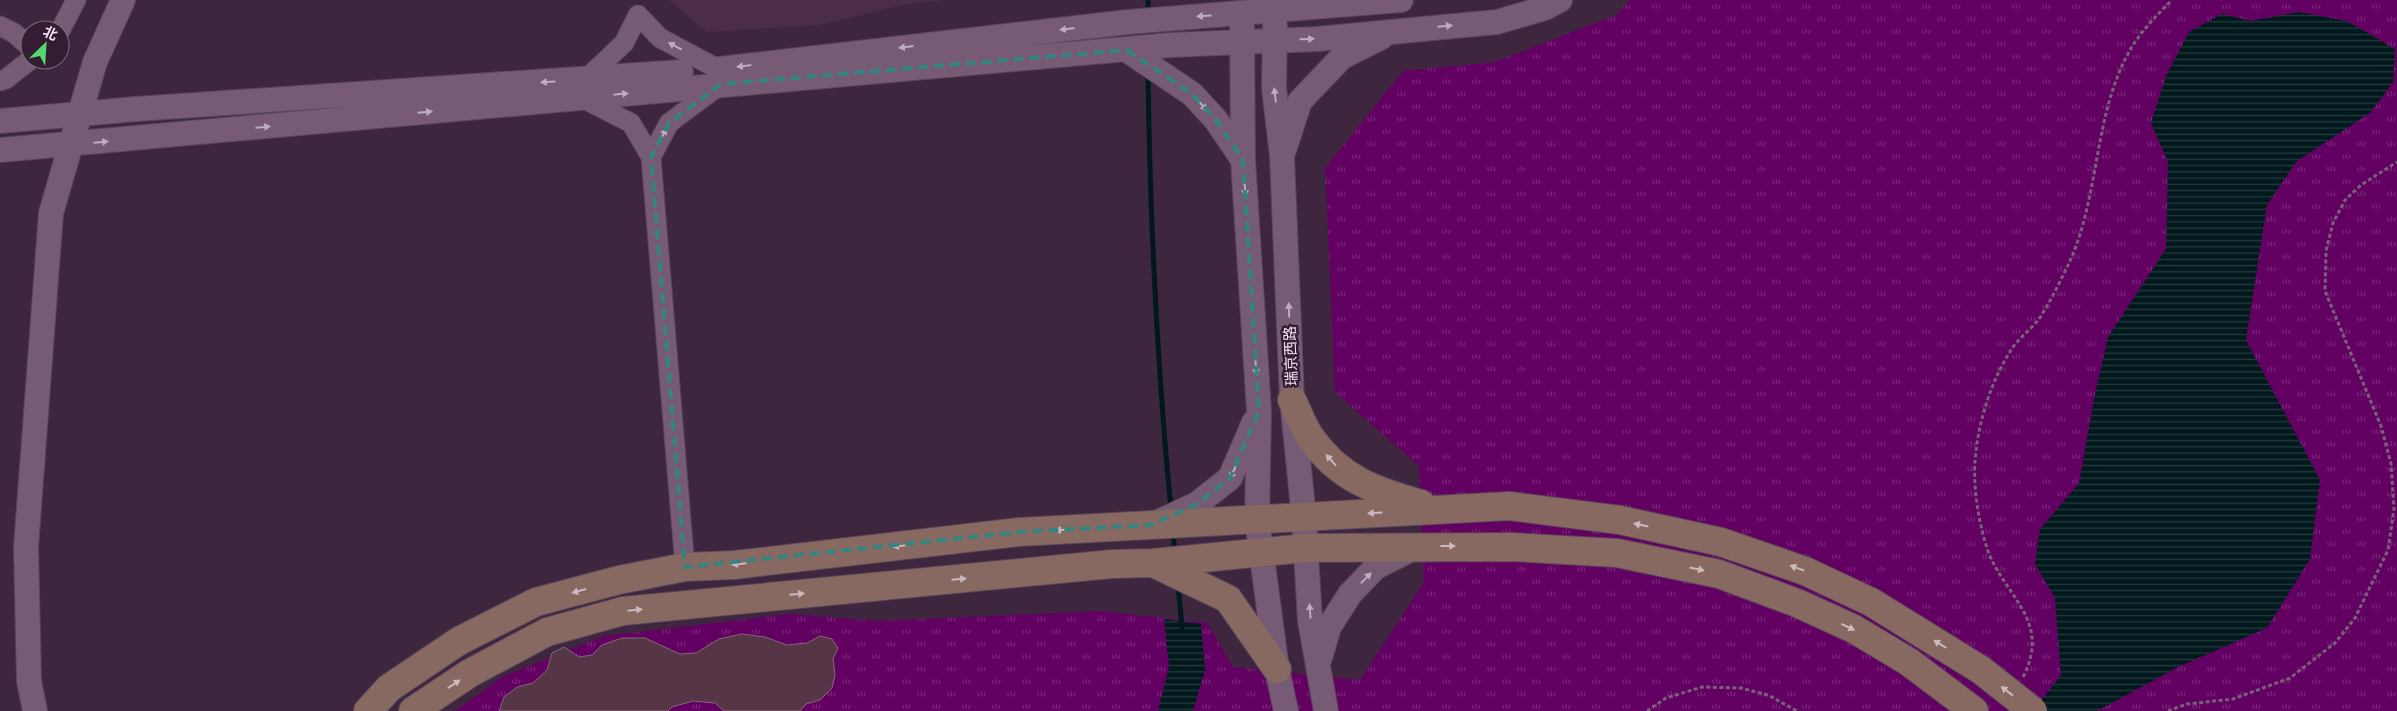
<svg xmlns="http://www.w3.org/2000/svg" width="2397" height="711" font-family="Cabin,'Noto Sans SC',sans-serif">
  <defs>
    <pattern id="grass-tufts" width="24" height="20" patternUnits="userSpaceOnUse" patternTransform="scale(1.25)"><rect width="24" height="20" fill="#630163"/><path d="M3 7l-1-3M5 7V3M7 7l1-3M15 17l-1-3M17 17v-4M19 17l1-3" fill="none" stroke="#7a267a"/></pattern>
    <pattern id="water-rules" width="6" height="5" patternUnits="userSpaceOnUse" patternTransform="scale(1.25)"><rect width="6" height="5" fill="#01191d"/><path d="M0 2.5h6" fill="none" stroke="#263a3e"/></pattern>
  </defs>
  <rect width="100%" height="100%" fill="#3e263e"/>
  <path fill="#4b2d4a" d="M670,0H944L907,4L820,25L706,32Z"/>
  <path fill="url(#grass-tufts)" d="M1630,0H2397V711H455L502,677L604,636L789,614L878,621L1102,611L1208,623L1233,667L1360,680L1424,582L1419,466L1335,392L1325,168L1403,71L1495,62L1616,15Z"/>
  <path fill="url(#water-rules)" d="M2299,12L2347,21L2395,49L2393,82L2371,112L2296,162L2267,205L2246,340L2320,480L2310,559L2267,628L2178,667L2097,711H2033L2061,675L2055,598L2035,564L2040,529L2079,483L2094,399L2108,337L2166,249L2168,162L2151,123L2166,76L2189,32L2222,14L2251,21Z
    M1164,619L1201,624L1205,670L1193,711H1158L1169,667Z"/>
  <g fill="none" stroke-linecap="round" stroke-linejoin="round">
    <path stroke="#01191d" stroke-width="5" d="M1148,0V15
      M1148,74C1150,219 1157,365 1171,510
      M1173,533L1175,552
      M1178,585L1182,627"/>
  </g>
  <path fill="#563546" stroke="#896476" d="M742,634L765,637L787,645L807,643L820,636L832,639L838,648L833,659L835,675L832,688L820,700L806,704L800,711H724L715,703L693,701L672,707L668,711H499L504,697L517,687L533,683L547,670L552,653L564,647L579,657L592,655L602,645L622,638H645L680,654L696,653L719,639Z"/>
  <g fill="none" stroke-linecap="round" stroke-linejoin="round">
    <defs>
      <path id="minor" d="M0,26L14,33L30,47
        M60,31L76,0
        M585,80L624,43L638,15L660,38L718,69
        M0,81L6,79L30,60
        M582,98L631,123L651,157L669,123L720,85
        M651,157L685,567"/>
      <path id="tertiary" d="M1275,26L1274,88L1282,156L1292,400L1304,518L1310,621L1326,711
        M1242,27L1243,160L1259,411L1257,520L1277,669L1286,711
        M1127,50L1192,94L1216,120L1243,160
        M720,69L1128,22L1401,0
        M0,121L136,109L681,72
        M0,150L1171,45L1317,39L1497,22L1545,8L1560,0
        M1284,150L1300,101L1342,57L1382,37
        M1156,523L1197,504L1230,478L1254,422
        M1320,658L1329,627L1350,594L1376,567L1416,547
        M35,711L29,681L26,547L51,213L95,62L123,0"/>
      <path id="secondary" d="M1292,400C1298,412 1303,427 1311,438C1339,479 1376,491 1421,504
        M1153,563L1228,599L1277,669
        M368,711L389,688L459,641L536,602L619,580L685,567L734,565L1019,532L1509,506L1620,520L1721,542L1805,571L1871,602L1981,670
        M413,711L470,673L547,632L623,611L1112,564L1153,563L1305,548L1512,547L1617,553L1719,574L1797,603L1854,629L1909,662L1974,711"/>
    </defs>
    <use href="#minor" stroke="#5a4559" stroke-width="21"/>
    <use href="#tertiary" stroke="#5a4559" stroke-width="26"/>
    <use href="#secondary" stroke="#5a4559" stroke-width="30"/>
    <path stroke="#786277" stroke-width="3" stroke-dasharray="4 2.5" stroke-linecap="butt" d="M2023,677C2052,620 2005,597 1988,551C1979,525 1973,488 1975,461C1978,422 1991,380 2013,347C2021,336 2033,328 2041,316C2051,300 2061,280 2069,263C2100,196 2093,117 2129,52C2139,33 2157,15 2172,0
      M1647,711L1666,698L1702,687L1741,688L1768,695L1797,711
      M2168,711L2187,704L2233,699L2290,678L2335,643L2355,618L2388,550L2394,509L2391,464L2381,426L2325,291L2326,251L2333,223L2345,200L2361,185L2397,162"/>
    <use href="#minor" stroke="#775b75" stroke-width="19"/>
    <use href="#tertiary" stroke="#775b75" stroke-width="24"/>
    <use href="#secondary" stroke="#876961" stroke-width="28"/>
    <defs>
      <path id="secondary-bridge" d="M1981,670L2033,711"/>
    </defs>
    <use href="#secondary-bridge" stroke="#5a4559" stroke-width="30" stroke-linecap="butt"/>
    <use href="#secondary-bridge" stroke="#876961" stroke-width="28"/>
  </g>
  <defs><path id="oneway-solid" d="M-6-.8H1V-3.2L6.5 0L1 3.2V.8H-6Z" transform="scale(1.25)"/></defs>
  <g fill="#c1acbf">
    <use href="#oneway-solid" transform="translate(1204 16) rotate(176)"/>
    <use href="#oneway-solid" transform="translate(1445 26) rotate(-5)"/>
    <use href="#oneway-solid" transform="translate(1067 29) rotate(173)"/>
    <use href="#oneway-solid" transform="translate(1307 39) rotate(-2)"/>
    <use href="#oneway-solid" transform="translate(675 46) rotate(-152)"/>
    <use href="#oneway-solid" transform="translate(906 47) rotate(173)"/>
    <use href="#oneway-solid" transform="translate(744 66) rotate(173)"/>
    <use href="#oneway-solid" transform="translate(548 82) rotate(176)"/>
    <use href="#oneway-solid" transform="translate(621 94) rotate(-6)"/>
    <use href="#oneway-solid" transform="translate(1275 95) rotate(-97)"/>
    <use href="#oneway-solid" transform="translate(1202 105) rotate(49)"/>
    <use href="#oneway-solid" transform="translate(425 112) rotate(-5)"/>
    <use href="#oneway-solid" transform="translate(263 127) rotate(-5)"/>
    <use href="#oneway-solid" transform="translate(663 135) rotate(-62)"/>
    <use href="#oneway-solid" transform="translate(101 142) rotate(-5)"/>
    <use href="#oneway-solid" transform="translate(1245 189) rotate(86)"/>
    <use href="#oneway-solid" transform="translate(1289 310) rotate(-92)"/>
    <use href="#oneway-solid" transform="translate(1256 368) rotate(86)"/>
    <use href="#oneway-solid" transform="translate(1233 472) rotate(116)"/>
    <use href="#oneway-solid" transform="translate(1366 578) rotate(-46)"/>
    <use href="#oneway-solid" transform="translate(1310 611) rotate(-94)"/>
  </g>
  <g fill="#cdb8bf">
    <use href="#oneway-solid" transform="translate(1331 460) rotate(-132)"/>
    <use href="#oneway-solid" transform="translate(1375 513) rotate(176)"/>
    <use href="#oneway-solid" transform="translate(1641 525) rotate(-168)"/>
    <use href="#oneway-solid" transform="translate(1062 530) rotate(177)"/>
    <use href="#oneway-solid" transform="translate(900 546) rotate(173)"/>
    <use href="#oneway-solid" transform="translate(1448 546)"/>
    <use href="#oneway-solid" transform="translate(739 564) rotate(174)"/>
    <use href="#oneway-solid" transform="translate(1797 568) rotate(-161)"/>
    <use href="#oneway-solid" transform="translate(1697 569) rotate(12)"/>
    <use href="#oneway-solid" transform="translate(959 579) rotate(-5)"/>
    <use href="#oneway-solid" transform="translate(579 591) rotate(165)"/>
    <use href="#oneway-solid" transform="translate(797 594) rotate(-5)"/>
    <use href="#oneway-solid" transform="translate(635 610) rotate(-6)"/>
    <use href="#oneway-solid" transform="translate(1848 627) rotate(25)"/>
    <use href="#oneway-solid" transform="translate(1940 644) rotate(-148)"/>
    <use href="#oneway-solid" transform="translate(454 684) rotate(-34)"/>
    <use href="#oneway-solid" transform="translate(2007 691) rotate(-142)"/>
  </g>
  <path fill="none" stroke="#318682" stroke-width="4" stroke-dasharray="10 6" stroke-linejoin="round" d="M1127,50L1192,94L1216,120L1243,160L1259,411L1230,478L1197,504L1151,525L1019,532L685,567L651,157L669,123L721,84Z"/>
  <g text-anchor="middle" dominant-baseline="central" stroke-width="5" stroke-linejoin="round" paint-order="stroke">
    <g font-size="15" fill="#f2e2f1" stroke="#341c33">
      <text transform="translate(1291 356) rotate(-92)">瑞京西路</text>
    </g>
  </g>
  <g transform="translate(45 45) rotate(25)"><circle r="24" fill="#341c33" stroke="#806b7f"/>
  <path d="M0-4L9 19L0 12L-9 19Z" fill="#56d671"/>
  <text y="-8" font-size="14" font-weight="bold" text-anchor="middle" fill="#f2e2f1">北</text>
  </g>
</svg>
